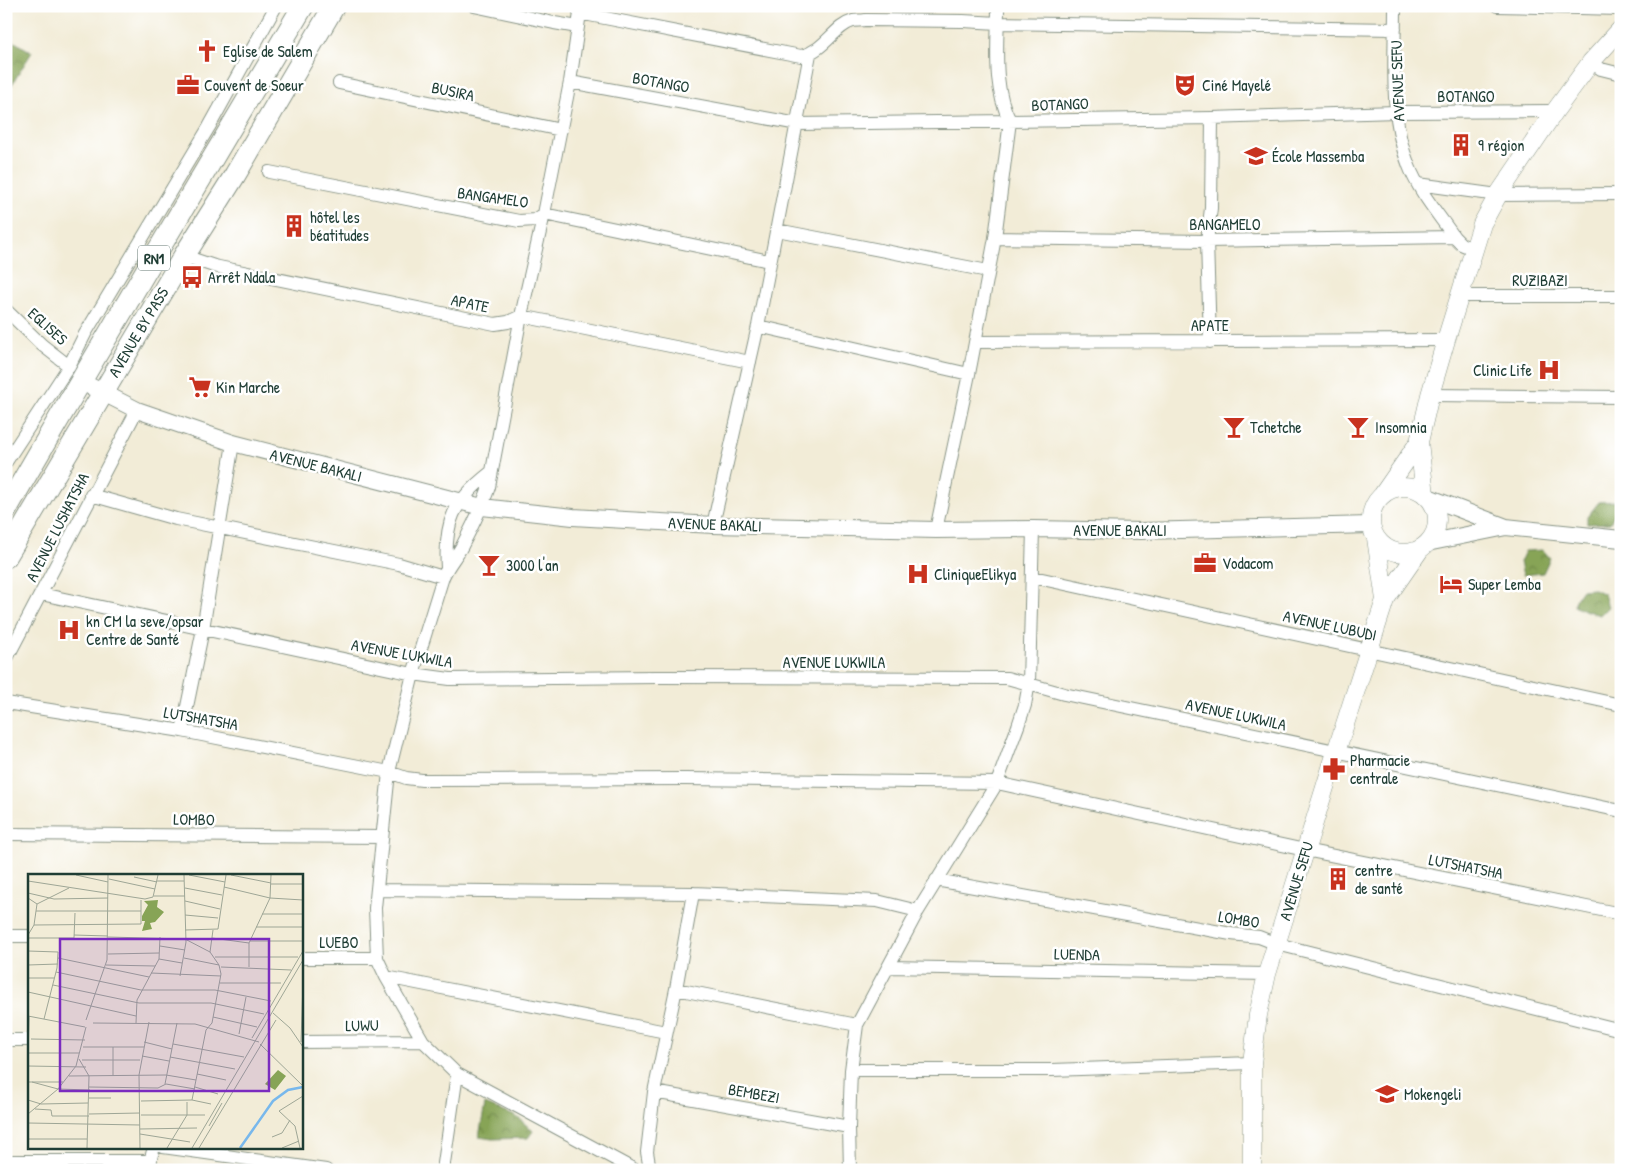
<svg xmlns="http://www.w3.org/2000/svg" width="1627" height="1176" font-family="'Patrick Hand',sans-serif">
  <defs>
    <pattern id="forest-crowns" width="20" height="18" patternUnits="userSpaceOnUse" patternTransform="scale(1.25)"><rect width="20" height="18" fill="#87a456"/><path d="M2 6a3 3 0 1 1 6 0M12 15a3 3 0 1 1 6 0" fill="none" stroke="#6e8748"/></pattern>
  </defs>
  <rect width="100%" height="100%" fill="#fff"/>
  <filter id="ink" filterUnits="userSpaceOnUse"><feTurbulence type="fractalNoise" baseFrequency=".02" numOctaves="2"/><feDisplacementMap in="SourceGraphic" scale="10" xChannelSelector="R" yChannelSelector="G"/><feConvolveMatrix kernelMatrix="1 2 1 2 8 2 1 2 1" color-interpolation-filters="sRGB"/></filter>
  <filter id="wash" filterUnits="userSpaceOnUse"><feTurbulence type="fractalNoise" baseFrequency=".0096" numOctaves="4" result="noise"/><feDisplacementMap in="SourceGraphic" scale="20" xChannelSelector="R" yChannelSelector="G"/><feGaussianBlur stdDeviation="1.12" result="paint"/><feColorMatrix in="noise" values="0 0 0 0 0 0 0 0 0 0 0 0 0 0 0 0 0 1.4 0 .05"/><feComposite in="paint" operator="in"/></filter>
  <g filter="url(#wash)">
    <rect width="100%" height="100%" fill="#f2ecd7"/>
    <path fill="url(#forest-crowns)" stroke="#537045" d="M6,37L32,52L6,94Z
      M1617,501V508L1610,523L1587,524V517L1599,502Z
      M1543,550L1550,558L1543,573L1523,575L1520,562L1525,551Z
      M1594,589L1604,594L1608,607L1600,615L1584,610L1574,605L1575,600L1582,590Z
      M485,1104L517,1117L533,1131L528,1138L492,1139L479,1137Z"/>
  </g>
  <g filter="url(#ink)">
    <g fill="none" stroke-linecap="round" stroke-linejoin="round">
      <defs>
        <path id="minor" d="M474,6L554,23L578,27
          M581,6L570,82L544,214L521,316L489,487C482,507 472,527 462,546C456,557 448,565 443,577L413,674L389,772L375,908L377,958L386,977L423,1041L457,1074L635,1170
          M998,6C998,45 992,86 1010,121
          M1395,6C1395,58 1389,118 1409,166C1419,192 1439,215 1454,237L1461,244L1473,249
          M1497,6L1621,9
          M579,13L801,56C825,51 834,26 853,21C856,20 861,21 865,20L963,21L998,23L1395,29
          M1591,62L1601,69L1621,74
          M570,82L798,124L1212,118L1396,112L1555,111
          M339,83L561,130
          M269,172L519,221L535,220L544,214L769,261
          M1418,184L1498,195L1621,194
          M777,230L988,271
          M995,238L1207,241L1454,237
          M184,256L214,266L495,324L508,322L521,316L750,362
          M1459,296H1621
          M6,310L42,345L69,366
          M758,326L969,374
          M975,342L1446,340
          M1210,342L1207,241L1211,208L1212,118
          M1430,395L1621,397
          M6,462L69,366L85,334L209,127L276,6
          M91,495L176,519L399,564L443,577
          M713,525L758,326L810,54
          M936,530L969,374L995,238L1010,121
          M447,568C444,521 453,502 490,473
          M1033,577L1621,705
          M41,594L413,674L450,679L657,677L1007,678L1064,694L1621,811
          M6,660L137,410
          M6,703L182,731L389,772L406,778L422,780L685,779L997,783L1305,850L1621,914
          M182,731L203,629L233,443
          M6,834L382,837
          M936,880L1231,934L1259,937L1277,944L1621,1030
          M377,890L693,893L877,901L918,911
          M6,936H29
          M301,958H377
          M888,967L1267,974
          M386,977L666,1032
          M676,989L857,1025
          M6,1040H29
          M301,1042L423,1041
          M851,1070H1052L1252,1063
          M654,1092L849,1127
          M163,1147L326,1170
          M6,1161H151
          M148,1169L154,1147
          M443,1170L457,1074
          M650,1170L647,1152L654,1092L676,989L693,893
          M850,1170L849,1127L851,1070L857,1025L918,911L997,783L1018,726L1025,705L1029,683L1033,529"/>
        <path id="tertiary" d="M80,381L137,410L233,443L482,507L573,517L713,525L936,530L1033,529L1141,531L1371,525
          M1428,497L1506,527
          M1427,543L1506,527L1621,539"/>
        <path id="secondary" d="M1371 520a33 33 0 1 1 66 0a33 33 0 1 1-66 0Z
          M1383,494L1419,442
          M1425,495L1419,442L1430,395L1446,340L1482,224L1498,195L1555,111L1591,62L1621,29
          M1376,538L1385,600
          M1252,1170V1063L1258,1015L1267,974L1336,752L1385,600L1421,548"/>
        <path id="trunk" d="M6,510C103,341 204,174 303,6
          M6,557L184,256L235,175L334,6"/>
      </defs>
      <use href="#minor" stroke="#889486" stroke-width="14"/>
      <use href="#tertiary" stroke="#889486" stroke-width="18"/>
      <use href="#secondary" stroke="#889486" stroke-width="19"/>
      <use href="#trunk" stroke="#889486" stroke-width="23"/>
      <use href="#minor" stroke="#fff" stroke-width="12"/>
      <use href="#tertiary" stroke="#fff" stroke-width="16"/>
      <use href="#secondary" stroke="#fff" stroke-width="18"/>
      <use href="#trunk" stroke="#fff" stroke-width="21"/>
    </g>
  </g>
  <defs>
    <symbol id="church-bare" viewBox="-9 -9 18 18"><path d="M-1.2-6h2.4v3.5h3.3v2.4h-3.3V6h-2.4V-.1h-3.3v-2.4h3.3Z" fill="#c8321e" stroke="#fff" stroke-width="2.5" paint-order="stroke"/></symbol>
    <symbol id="office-bare" viewBox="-9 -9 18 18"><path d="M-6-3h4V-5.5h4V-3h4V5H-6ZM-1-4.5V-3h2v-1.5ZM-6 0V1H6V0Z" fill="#c8321e" stroke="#fff" stroke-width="2.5" paint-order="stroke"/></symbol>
    <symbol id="theatre-bare" viewBox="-9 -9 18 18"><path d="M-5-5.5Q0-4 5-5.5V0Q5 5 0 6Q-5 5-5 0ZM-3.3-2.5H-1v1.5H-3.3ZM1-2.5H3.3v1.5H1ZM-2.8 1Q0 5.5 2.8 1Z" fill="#c8321e" stroke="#fff" stroke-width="2.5" paint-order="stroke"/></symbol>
    <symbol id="building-bare" viewBox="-9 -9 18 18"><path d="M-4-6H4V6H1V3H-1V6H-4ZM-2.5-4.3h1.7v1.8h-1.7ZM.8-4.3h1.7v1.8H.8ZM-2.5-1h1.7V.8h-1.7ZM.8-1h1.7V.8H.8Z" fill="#c8321e" stroke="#fff" stroke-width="2.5" paint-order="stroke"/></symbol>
    <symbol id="school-bare" viewBox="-9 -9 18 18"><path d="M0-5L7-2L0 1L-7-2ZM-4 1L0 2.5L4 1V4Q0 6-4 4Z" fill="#c8321e" stroke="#fff" stroke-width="2.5" paint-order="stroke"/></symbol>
    <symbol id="bus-bare" viewBox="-9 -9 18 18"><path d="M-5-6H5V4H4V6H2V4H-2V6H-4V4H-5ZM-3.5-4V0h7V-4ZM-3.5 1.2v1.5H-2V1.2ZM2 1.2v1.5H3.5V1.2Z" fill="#c8321e" stroke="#fff" stroke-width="2.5" paint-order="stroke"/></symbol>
    <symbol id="hospital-bare" viewBox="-9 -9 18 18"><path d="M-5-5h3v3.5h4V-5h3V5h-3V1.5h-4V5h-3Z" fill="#c8321e" stroke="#fff" stroke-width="2.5" paint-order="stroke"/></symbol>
    <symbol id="supermarket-bare" viewBox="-9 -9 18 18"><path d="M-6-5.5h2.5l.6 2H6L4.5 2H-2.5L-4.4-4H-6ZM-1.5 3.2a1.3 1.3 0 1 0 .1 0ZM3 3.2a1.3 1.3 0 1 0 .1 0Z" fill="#c8321e" stroke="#fff" stroke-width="2.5" paint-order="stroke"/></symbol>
    <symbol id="bar-bare" viewBox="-9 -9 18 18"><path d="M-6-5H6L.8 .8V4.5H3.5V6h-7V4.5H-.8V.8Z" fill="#c8321e" stroke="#fff" stroke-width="2.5" paint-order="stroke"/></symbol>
    <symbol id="hotel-bare" viewBox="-9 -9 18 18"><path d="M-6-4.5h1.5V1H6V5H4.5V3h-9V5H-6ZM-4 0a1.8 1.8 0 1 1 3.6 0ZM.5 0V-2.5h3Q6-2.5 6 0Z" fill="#c8321e" stroke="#fff" stroke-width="2.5" paint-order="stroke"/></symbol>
    <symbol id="pharmacy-bare" viewBox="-9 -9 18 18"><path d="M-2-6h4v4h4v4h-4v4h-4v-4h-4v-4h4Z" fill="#c8321e" stroke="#fff" stroke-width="2.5" paint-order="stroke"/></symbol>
  </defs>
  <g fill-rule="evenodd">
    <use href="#church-bare" x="191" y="35" width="32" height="32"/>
    <use href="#office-bare" x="172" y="69" width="32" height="32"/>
    <use href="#theatre-bare" x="1169" y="69" width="32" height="32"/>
    <use href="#building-bare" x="1445" y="129" width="32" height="32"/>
    <use href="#school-bare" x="1240" y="140" width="32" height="32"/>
    <use href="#building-bare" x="278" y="210" width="32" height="32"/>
    <use href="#bus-bare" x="176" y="261" width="32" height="32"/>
    <use href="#hospital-bare" x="1533" y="354" width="32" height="32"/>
    <use href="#supermarket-bare" x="184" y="371" width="32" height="32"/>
    <use href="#bar-bare" x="1218" y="411" width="32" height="32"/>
    <use href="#bar-bare" x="1342" y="411" width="32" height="32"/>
    <use href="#office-bare" x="1189" y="547" width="32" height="32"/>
    <use href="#bar-bare" x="473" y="549" width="32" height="32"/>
    <use href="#hospital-bare" x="902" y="558" width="32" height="32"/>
    <use href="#hotel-bare" x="1435" y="568" width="32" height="32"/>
    <use href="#hospital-bare" x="53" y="614" width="32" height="32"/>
    <use href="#pharmacy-bare" x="1318" y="753" width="32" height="32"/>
    <use href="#building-bare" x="1322" y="863" width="32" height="32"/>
    <use href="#school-bare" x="1371" y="1078" width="32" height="32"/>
  </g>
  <g text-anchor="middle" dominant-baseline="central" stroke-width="5" stroke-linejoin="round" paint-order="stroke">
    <rect fill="#fff" stroke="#627771" stroke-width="1" x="138" y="245.5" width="32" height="25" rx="4"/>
    <g font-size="15" font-weight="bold" fill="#1f3d34">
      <text x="154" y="258">RN1</text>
    </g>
    <g font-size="16" fill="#1f3d34" stroke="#fff" text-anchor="start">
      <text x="223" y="51">Eglise de Salem</text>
      <text x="204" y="85">Couvent de Soeur</text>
      <text x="1202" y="85">Ciné Mayelé</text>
      <text x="1478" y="145">9 région</text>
      <text x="1272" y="156">École Massemba</text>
      <text x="310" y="217">hôtel les<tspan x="310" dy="18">béatitudes</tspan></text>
      <text x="208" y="277">Arrêt Ndala</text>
      <text x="1532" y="370" text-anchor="end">Clinic Life</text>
      <text x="216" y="387">Kin Marche</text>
      <text x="1250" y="427">Tchetche</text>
      <text x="1375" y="427">Insomnia</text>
      <text x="1222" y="563">Vodacom</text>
      <text x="506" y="565">3000 l'an</text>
      <text x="934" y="574">CliniqueElikya</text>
      <text x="1468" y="584">Super Lemba</text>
      <text x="86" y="621">kn CM la seve/opsar<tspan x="86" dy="18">Centre de Santé</tspan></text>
      <text x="1350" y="760">Pharmacie<tspan x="1350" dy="18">centrale</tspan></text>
      <text x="1355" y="870">centre<tspan x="1355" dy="18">de santé</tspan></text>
      <text x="1404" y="1094">Mokengeli</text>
    </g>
    <g font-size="16" fill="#1f3d34" stroke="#fff">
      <text transform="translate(1397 81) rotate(-92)">AVENUE SEFU</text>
      <text transform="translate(661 82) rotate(10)">BOTANGO</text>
      <text transform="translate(453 91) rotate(12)">BUSIRA</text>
      <text x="1466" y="96">BOTANGO</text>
      <text transform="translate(1060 104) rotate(-2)">BOTANGO</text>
      <text transform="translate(493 197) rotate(8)">BANGAMELO</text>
      <text x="1225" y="224">BANGAMELO</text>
      <text x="1540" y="280">RUZIBAZI</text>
      <text transform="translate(470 303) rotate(12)">APATE</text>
      <text x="1210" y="325">APATE</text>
      <text transform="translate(48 326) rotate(42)">EGLISES</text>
      <text transform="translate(138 332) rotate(-59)">AVENUE BY PASS</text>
      <text transform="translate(316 465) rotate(14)">AVENUE BAKALI</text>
      <text transform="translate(715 524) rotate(2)">AVENUE BAKALI</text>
      <text transform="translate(57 527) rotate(-63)">AVENUE LUSHATSHA</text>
      <text x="1120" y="530">AVENUE BAKALI</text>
      <text transform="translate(1330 625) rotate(12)">AVENUE LUBUDI</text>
      <text transform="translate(402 653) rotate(10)">AVENUE LUKWILA</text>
      <text x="834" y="662">AVENUE LUKWILA</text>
      <text transform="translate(1236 714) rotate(12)">AVENUE LUKWILA</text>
      <text transform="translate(201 718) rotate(10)">LUTSHATSHA</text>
      <text transform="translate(194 819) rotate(1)">LOMBO</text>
      <text transform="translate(1466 866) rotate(11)">LUTSHATSHA</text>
      <text transform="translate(1296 881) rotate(-73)">AVENUE SEFU</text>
      <text transform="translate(1239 919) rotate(9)">LOMBO</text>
      <text x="339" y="942">LUEBO</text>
      <text transform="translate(1077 954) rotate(1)">LUENDA</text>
      <text transform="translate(362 1025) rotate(-1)">LUWU</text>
      <text transform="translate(754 1093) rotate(10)">BEMBEZI</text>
    </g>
  </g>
  <g transform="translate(28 874)">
    <rect width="275" height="275" fill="#f2ecd7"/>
    <path d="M130,26L129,33L136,38L127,48L122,49L124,55L114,57L117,47H114V42L120,31L116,27ZM250,196L258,202L247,216L237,210Z" fill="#87a456"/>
    <path fill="none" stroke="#78b8ec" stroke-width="2.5" d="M212,274L245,227L260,216L275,213"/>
    <path fill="none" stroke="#9ea696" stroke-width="1" d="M48,1L80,8M161,1L197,8M203,1L243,9M106,3L129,8M81,5L127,15M0,7L117,25L125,23L130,1M129,7H156M243,10H275M196,13L242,24L275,26M157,14L194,21M0,19L26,25L80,24M126,22H157M0,24L9,30L8,37H113M157,27L192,35M9,30L41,14M234,40H275M157,41L190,44M6,51L113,50V26M228,53H275M157,56L190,55L198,1M0,61L6,51L8,37M46,61L80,62M80,63L157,65L182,78L191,91L193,100L184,149L178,156M0,64H46L47,39M184,64L221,69M222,67H275M132,72L157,76M0,77L30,78L29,94L16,145M182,78L185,56M80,80L131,79M187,83H270M30,84L121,103M156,84L191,91M131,85L154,89M0,91L30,90M78,91L127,92M193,93L263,96M221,93V69L242,24L243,1M28,98L113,116H187L243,127M123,99L193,102M152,102L158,68L156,1M0,104H26M192,109H253M25,111L111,129H183L236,140M0,118L108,142M245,139L262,154L275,173M0,142L57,153M185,143L229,153M58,146L79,86L80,1M65,149L167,150L231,168M108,149L109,126L131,85L132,63M211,160L218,123M224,164L275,77M3,165L57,166M116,168L144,175M273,168L275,108M145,170L216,183M232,170L274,211M55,173H116M0,179H51M114,182L141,187M142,183L207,195M0,184L1,142M51,185L61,202L59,274M54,186H112M0,192L58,193M169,200L198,206M41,202L138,201L168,206M85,202V173M0,208H35M4,208L30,215L62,216M137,210L149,149M61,213L130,214L138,210L167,215M167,213L190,220M61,224H83M0,226L13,230L60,229M164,226L178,156M113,227L164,226L183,230M7,235L23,236L24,242H61M0,240L30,215L48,192L58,153M61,240L112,239M113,241H177M0,249L112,251M181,252L194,229M112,255L169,254M112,260L162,268M244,263L254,259L262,246M0,265H59M112,274L111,201L121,148M139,274L159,241V228M164,274L275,86M171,274L248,146M254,274L271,267M272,274L267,252L251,237L275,222"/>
    <path fill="#7b2cbf" fill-opacity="0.15" stroke="#7b2cbf" stroke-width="2.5" d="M32,65H241V217H32Z"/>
    <rect width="275" height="275" fill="none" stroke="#1f3d34" stroke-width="2.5"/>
  </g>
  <rect width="1627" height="1176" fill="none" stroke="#fff" stroke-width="25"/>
</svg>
